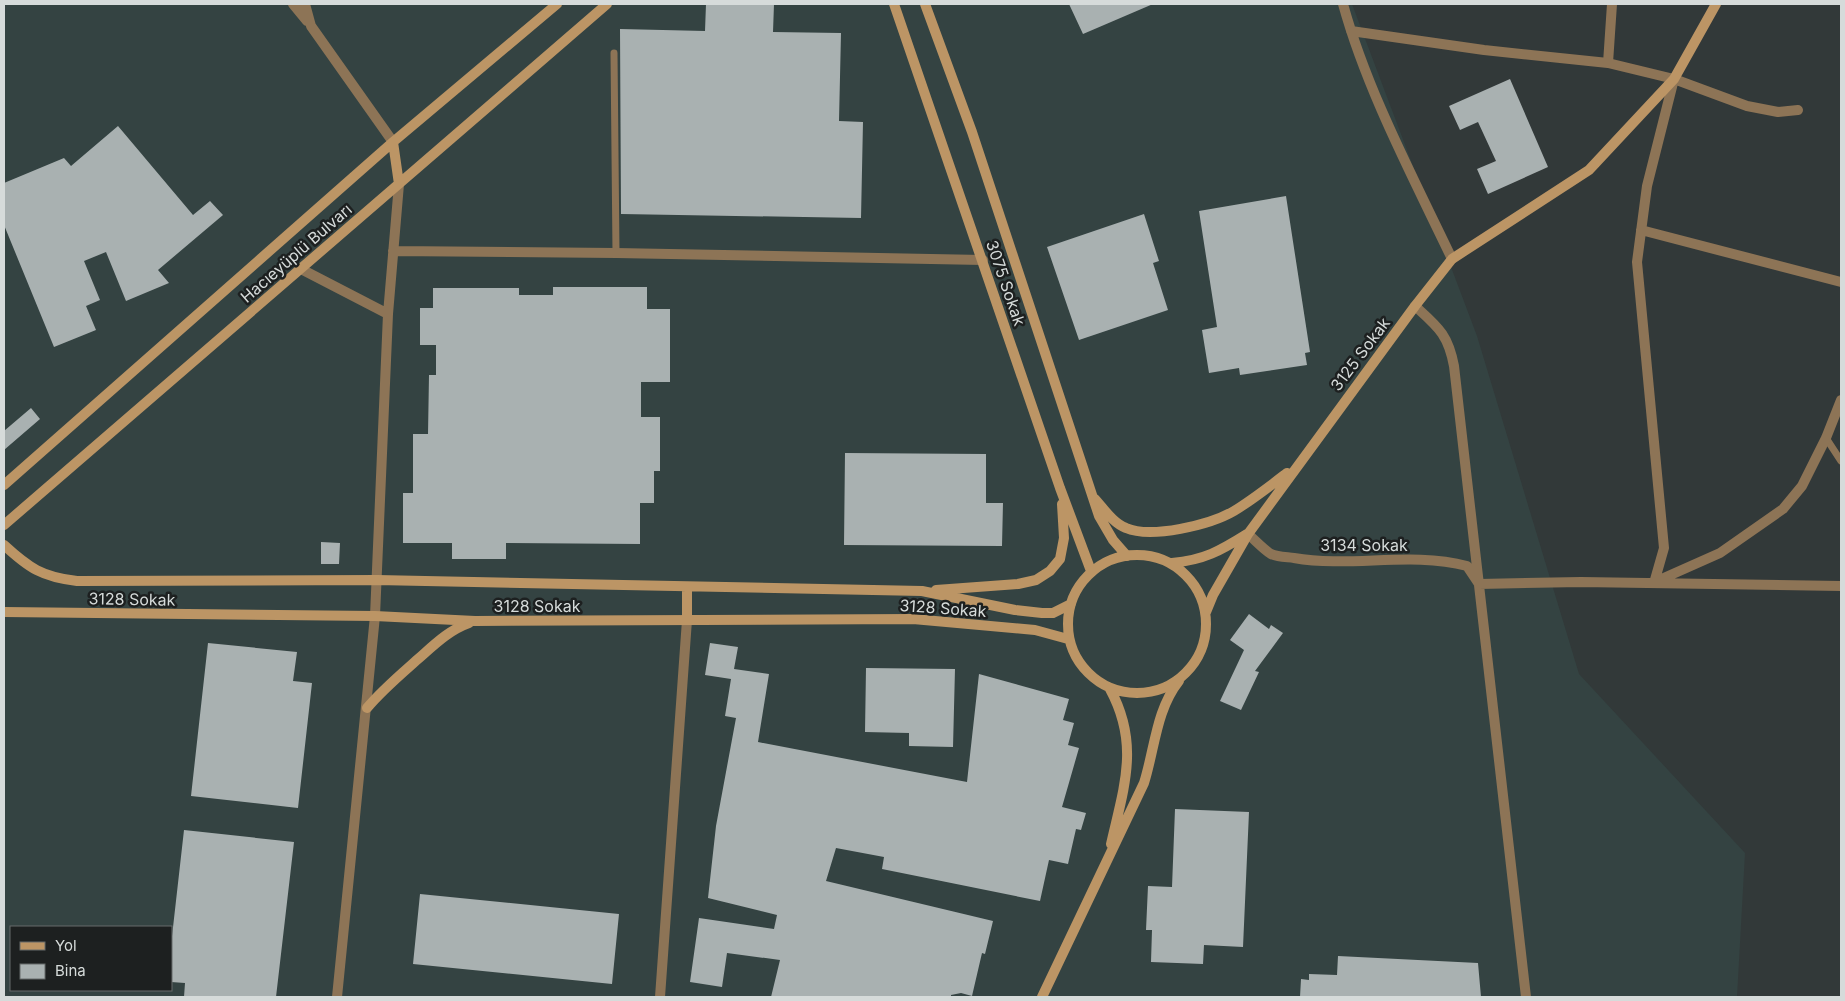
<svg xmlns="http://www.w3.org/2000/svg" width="1845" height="1001" font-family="Inter,sans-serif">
  <rect width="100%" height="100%" fill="#323939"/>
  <path fill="#344342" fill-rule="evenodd" d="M4,4H1352L1477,336L1579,674L1745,853L1737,997H4ZM11,927H171V990H11Z"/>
  <path fill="#a9b1b1" d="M706,4H774L773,32L841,33L839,121L863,122L861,218L621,214L620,29L705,31Z
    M1069,4H1153L1083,34Z
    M1510,79L1548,167L1488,194L1477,169L1496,161L1478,122L1460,130L1449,106Z
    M118,126L193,215L210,201L223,215L158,270L169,283L126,301L106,252L84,261L100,300L86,306L96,330L54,347L4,225V183L64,158L71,166Z
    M1286,196L1310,352L1305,353L1307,365L1240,375L1239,368L1209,373L1202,330L1217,327L1199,211Z
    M1144,214L1159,261L1153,263L1168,310L1079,340L1047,247Z
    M553,287H647V309H670V382H641V417H660V471H654V503H640V544L506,543V559H452V543H403V493H413V434H428L429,375H436V345H420V308H433V288H519V295H553Z
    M31,408L40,419L4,450V431Z
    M845,453L986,454V503H1003L1002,546L844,545Z
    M321,542L340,543L339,564H321Z
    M1249,614L1269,629L1271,625L1283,633L1255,671L1259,672L1241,710L1220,701L1244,650L1230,640Z
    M208,643L297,652L293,681L312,683L298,808L191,796Z
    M710,643L738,647L734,669L769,674L758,742L967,782L979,674L1069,699L1063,720L1074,723L1068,745L1079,748L1062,807L1086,813L1081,830L1076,829L1068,864L1049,860L1040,901L882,869L884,857L836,848L826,881L993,921L985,954L982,953L972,996L961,993L951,995V997H771L780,960L727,953L722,987L690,982L699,918L774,929L777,915L708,898L716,826L736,718L725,716L731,679L705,675Z
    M866,668L955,669L953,747L909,746V733L865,732Z
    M1175,809L1249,812L1243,947L1204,945L1203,964L1151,962L1152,930H1146L1148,886L1172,887Z
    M184,830L294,842L276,997H184L185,983L171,982V945Z
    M420,894L619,914L612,984L413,964Z
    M1338,956L1478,963L1481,997H1300L1301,979L1309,980V974L1337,975Z"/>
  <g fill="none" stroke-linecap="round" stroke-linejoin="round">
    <path stroke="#8d7456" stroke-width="7" d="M614,53L616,253
      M1826,438L1841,461"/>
    <path stroke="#8d7456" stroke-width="10" d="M293,4L307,21
      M305,4L311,26L393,142
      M1343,4C1367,91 1413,177 1452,259
      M1351,31L1484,50L1608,63L1674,79L1747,106L1778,112L1798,110
      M1608,63L1612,4
      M1641,230L1841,282
      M393,251L616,253L983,260
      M301,269L388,314
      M1415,306C1438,327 1448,334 1454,366L1526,997
      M1248,534C1255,540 1263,549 1271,554C1277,557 1287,557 1294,558C1351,568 1411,551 1467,566L1479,584L1581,582L1841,586
      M1657,581L1720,553L1783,509L1802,486L1826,438L1841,400
      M1654,583L1664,548L1637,262L1647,186L1674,79
      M337,997L375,616L388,314L399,184
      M660,997L687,620"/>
    <path stroke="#bc9565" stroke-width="10" d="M894,4L1060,488L1091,571
      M925,4L972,132L1099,516L1113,540L1127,556
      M393,142L399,184
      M4,485L393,142L557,4
      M1095,499C1104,509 1113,523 1126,528C1151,539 1210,525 1234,511C1252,500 1270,486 1287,473
      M4,525L607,4
      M4,545C29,568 42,577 77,581L377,580L922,591L1015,610L1042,613H1053L1071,604
      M1068 624a69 69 0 1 1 138 0a69 69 0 1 1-138 0Z
      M1172,563C1204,560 1220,551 1247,534
      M936,590L1018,584L1036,580L1050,571L1060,559L1064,538L1062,504
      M4,612L375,616L475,621L913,619L1035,630L1068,639
      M1206,612L1213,595L1248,534L1415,306L1452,259L1589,170L1674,79L1716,4
      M687,620V587
      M1110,689C1140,744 1124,787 1111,844
      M367,708C382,690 400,675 418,659C434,645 449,630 469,623
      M1042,997L1144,783C1155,748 1156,710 1179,681"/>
  </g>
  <g text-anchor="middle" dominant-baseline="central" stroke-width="5" stroke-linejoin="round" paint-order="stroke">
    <g font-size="16" fill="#d6dbda" stroke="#1d2020">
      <text transform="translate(296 253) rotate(-41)">Hacıeyüplü Bulvarı</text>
      <text transform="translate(1006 283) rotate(71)">3075 Sokak</text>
      <text transform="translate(1360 354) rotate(-53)">3125 Sokak</text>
      <text x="1364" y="545">3134 Sokak</text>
      <text transform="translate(132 599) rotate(1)">3128 Sokak</text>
      <text x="537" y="606">3128 Sokak</text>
      <text transform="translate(943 608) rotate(4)">3128 Sokak</text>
    </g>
  </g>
  <rect width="1845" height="1001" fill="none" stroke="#d6dbda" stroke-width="10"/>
  <rect x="10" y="926" width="162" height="65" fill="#1d2020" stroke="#676b6a"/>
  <rect x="20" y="942" width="25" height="8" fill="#bc9565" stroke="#676b6a"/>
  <text x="55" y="951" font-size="15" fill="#d6dbda">Yol</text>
  <rect x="20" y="964" width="25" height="15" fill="#a9b1b1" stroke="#676b6a"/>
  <text x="55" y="976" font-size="15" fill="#d6dbda">Bina</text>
</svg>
